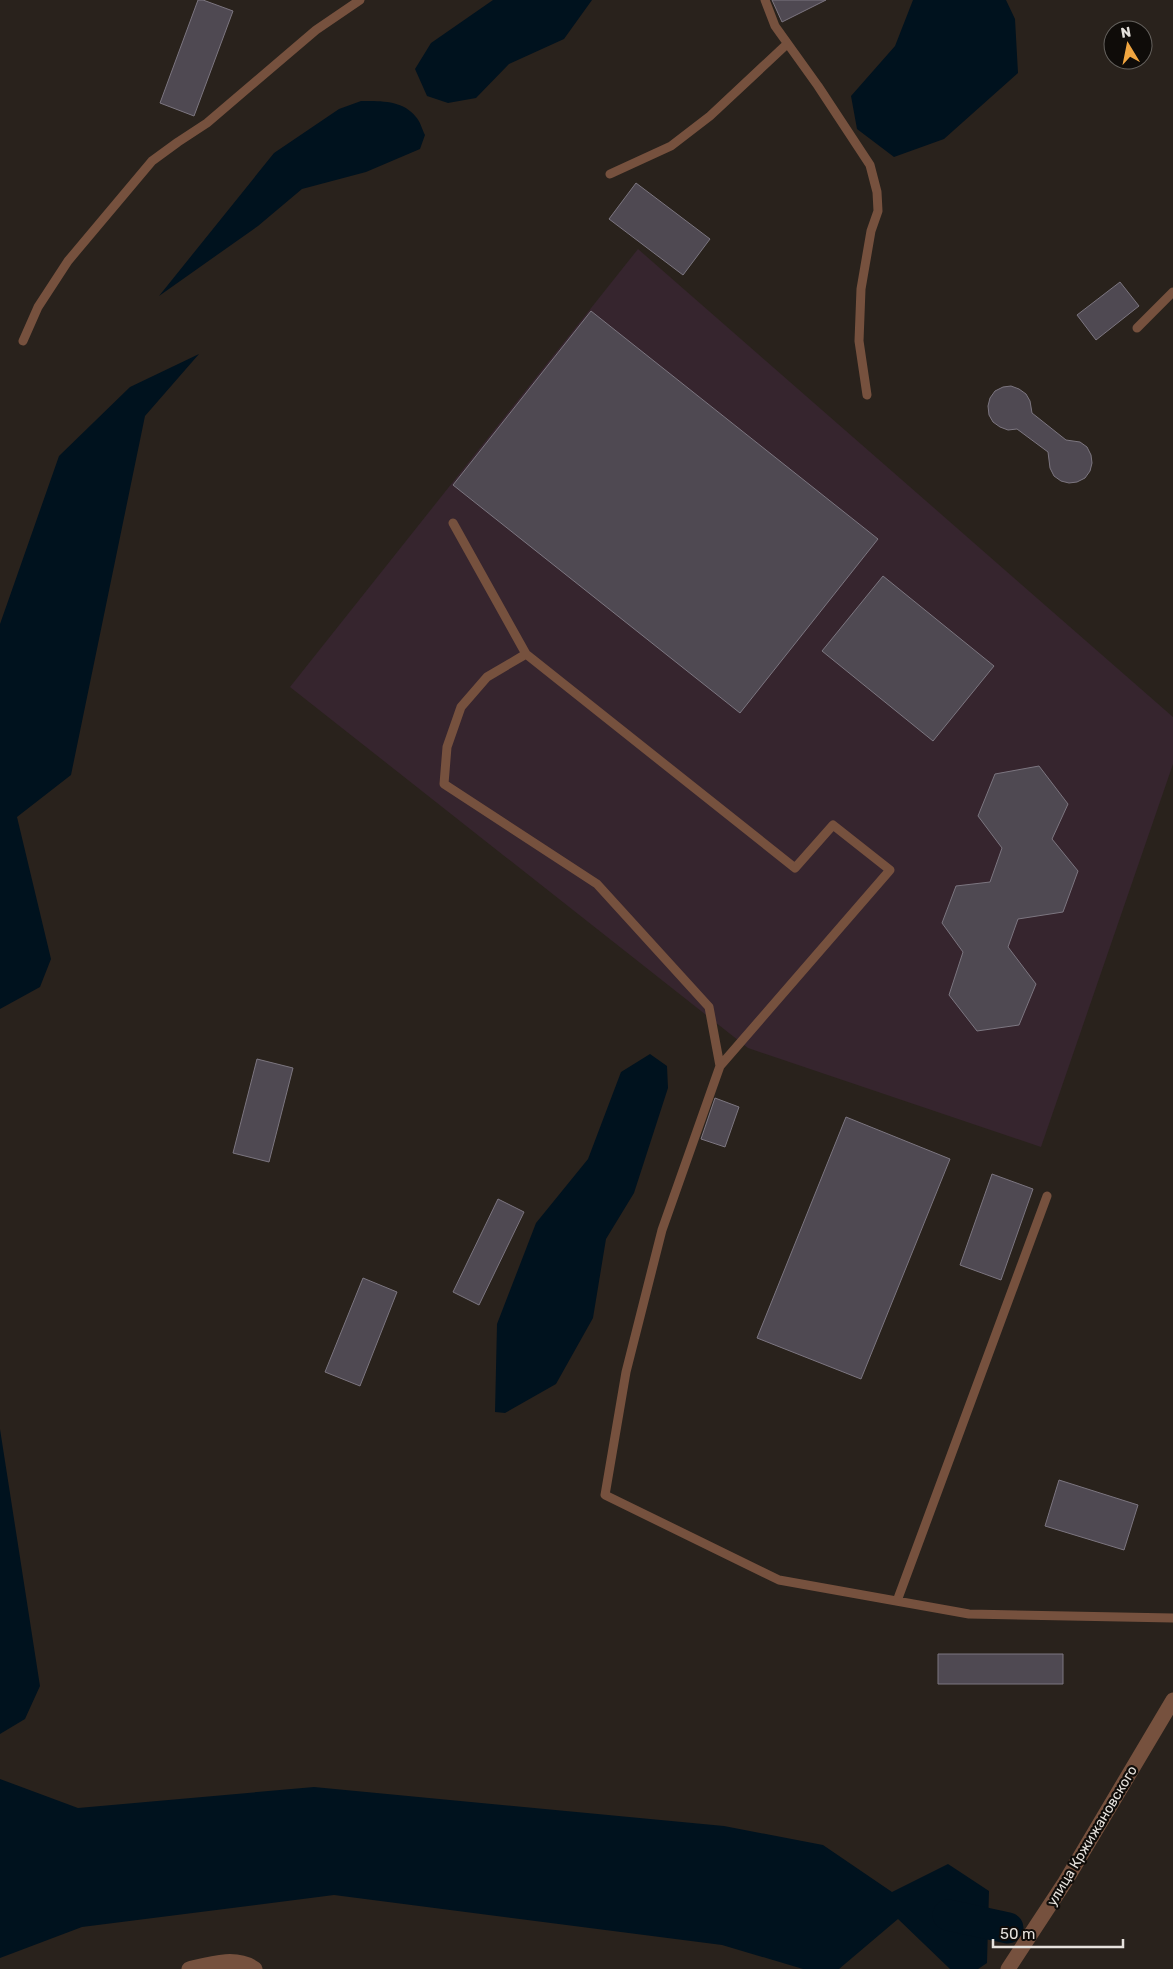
<svg xmlns="http://www.w3.org/2000/svg" width="1173" height="1969" font-family="Rubik,sans-serif">
  <rect width="100%" height="100%" fill="#29221c"/>
  <path fill="#36252e" d="M638,249L1173,717V764L1041,1147L748,1048L290,687Z"/>
  <path fill="#00121e" d="M493,0H592L564,39L509,64L476,98L448,103L427,96L415,69L431,43Z
    M913,0H1006L1015,19L1018,73L944,139L894,157L857,129L851,96L895,46Z
    M361,101C380,101 403,100 416,117C420,121 422,129 425,135L420,149L366,172L302,189L258,226L159,296L274,153L339,109Z
    M199,354L145,416L71,775L17,817L51,959L40,987L0,1009V624L59,456L130,387Z
    M650,1054L667,1066L668,1088L634,1193L606,1239L593,1318L556,1384L505,1413L495,1412L497,1324L536,1223L588,1159L621,1072Z
    M0,1429L40,1686L25,1719L0,1734Z
    M0,1779L78,1808L314,1787L724,1826L823,1845L892,1892L948,1864L989,1891L987,1963L978,1969H950L898,1919L839,1969H803L722,1945L334,1895L82,1927L0,1958Z"/>
  <g fill="none" stroke-linecap="round" stroke-linejoin="round">
    <path stroke="#00121e" stroke-width="31" d="M948,1915L1008,1928"/>
  </g>
  <path fill="#4f4952" stroke="#7c7680" d="M198,0H203L233,11L194,116L160,103Z
    M772,0H826L782,22Z
    M636,183L710,239L683,275L609,219Z
    M1120,282L1139,306L1096,340L1077,315Z
    M591,311L878,539L740,713L453,485Z
    M1011,386L1019,389L1026,394L1030,401L1032,413L1066,440L1080,442L1087,447L1091,455L1092,463L1090,471L1085,478L1077,482L1069,483L1061,481L1054,476L1050,468L1048,452L1017,429L1008,430L1000,427L993,422L989,415L988,406L990,398L995,391L1003,387Z
    M883,576L994,666L933,741L822,651Z
    M1039,766L1068,804L1052,839L1078,871L1063,912L1018,919L1008,947L1036,984L1019,1025L977,1031L949,995L963,952L942,923L956,886L990,882L1002,848L978,816L995,774Z
    M257,1059L293,1068L269,1162L233,1153Z
    M715,1098L739,1107L725,1147L701,1139Z
    M846,1117L950,1159L861,1379L757,1338Z
    M992,1174L1033,1189L1001,1280L960,1265Z
    M498,1199L524,1212L479,1305L453,1292Z
    M363,1278L397,1292L360,1386L325,1372Z
    M1059,1480L1138,1505L1124,1550L1045,1526Z
    M938,1654H1063V1684H938Z"/>
  <g fill="none" stroke-linecap="round" stroke-linejoin="round">
    <path stroke="#76513e" stroke-width="9" d="M765,0L775,26L818,86L870,165L877,192L878,211L871,231L861,289L859,341L867,395
      M610,174L671,146L710,116L787,44
      M1137,328L1173,292
      M23,341L38,307L68,261L152,161L178,142L207,123L316,30L360,0
      M453,523L526,654L487,677L461,707L447,747L444,784L597,884L709,1007L720,1066L662,1230L626,1372L605,1495L779,1580L969,1614L1173,1618
      M526,654L795,868L833,825L890,870L720,1066
      M897,1601L1047,1196"/>
    <path stroke="#76513e" stroke-width="15" d="M189,1969C209,1964 237,1955 255,1969
      M1008,1969L1065,1882L1173,1700"/>
  </g>
  <g text-anchor="middle" dominant-baseline="central" stroke-width="4.5" stroke-linejoin="round" paint-order="stroke">
    <g font-size="14" fill="#e6e2dd" stroke="#0f0c09">
      <text transform="translate(1092 1836) rotate(-59)">улица Кржижановского</text>
    </g>
  </g>
  <g transform="translate(1128 45) rotate(350)"><circle r="24" fill="#0f0c09" stroke="#65625e"/>
  <path d="M0-4L9 19L0 12L-9 19Z" fill="#f1a640"/>
  <text y="-8" font-size="14" font-weight="bold" text-anchor="middle" fill="#e6e2dd">N</text>
  </g>
  <path d="M993 1939v8h130v-8" fill="none" stroke="#e6e2dd" stroke-width="2.5"/>
  <text x="1000" y="1939" font-size="15" fill="#e6e2dd" stroke="#0f0c09" stroke-width="4" paint-order="stroke">50 m</text>
</svg>
